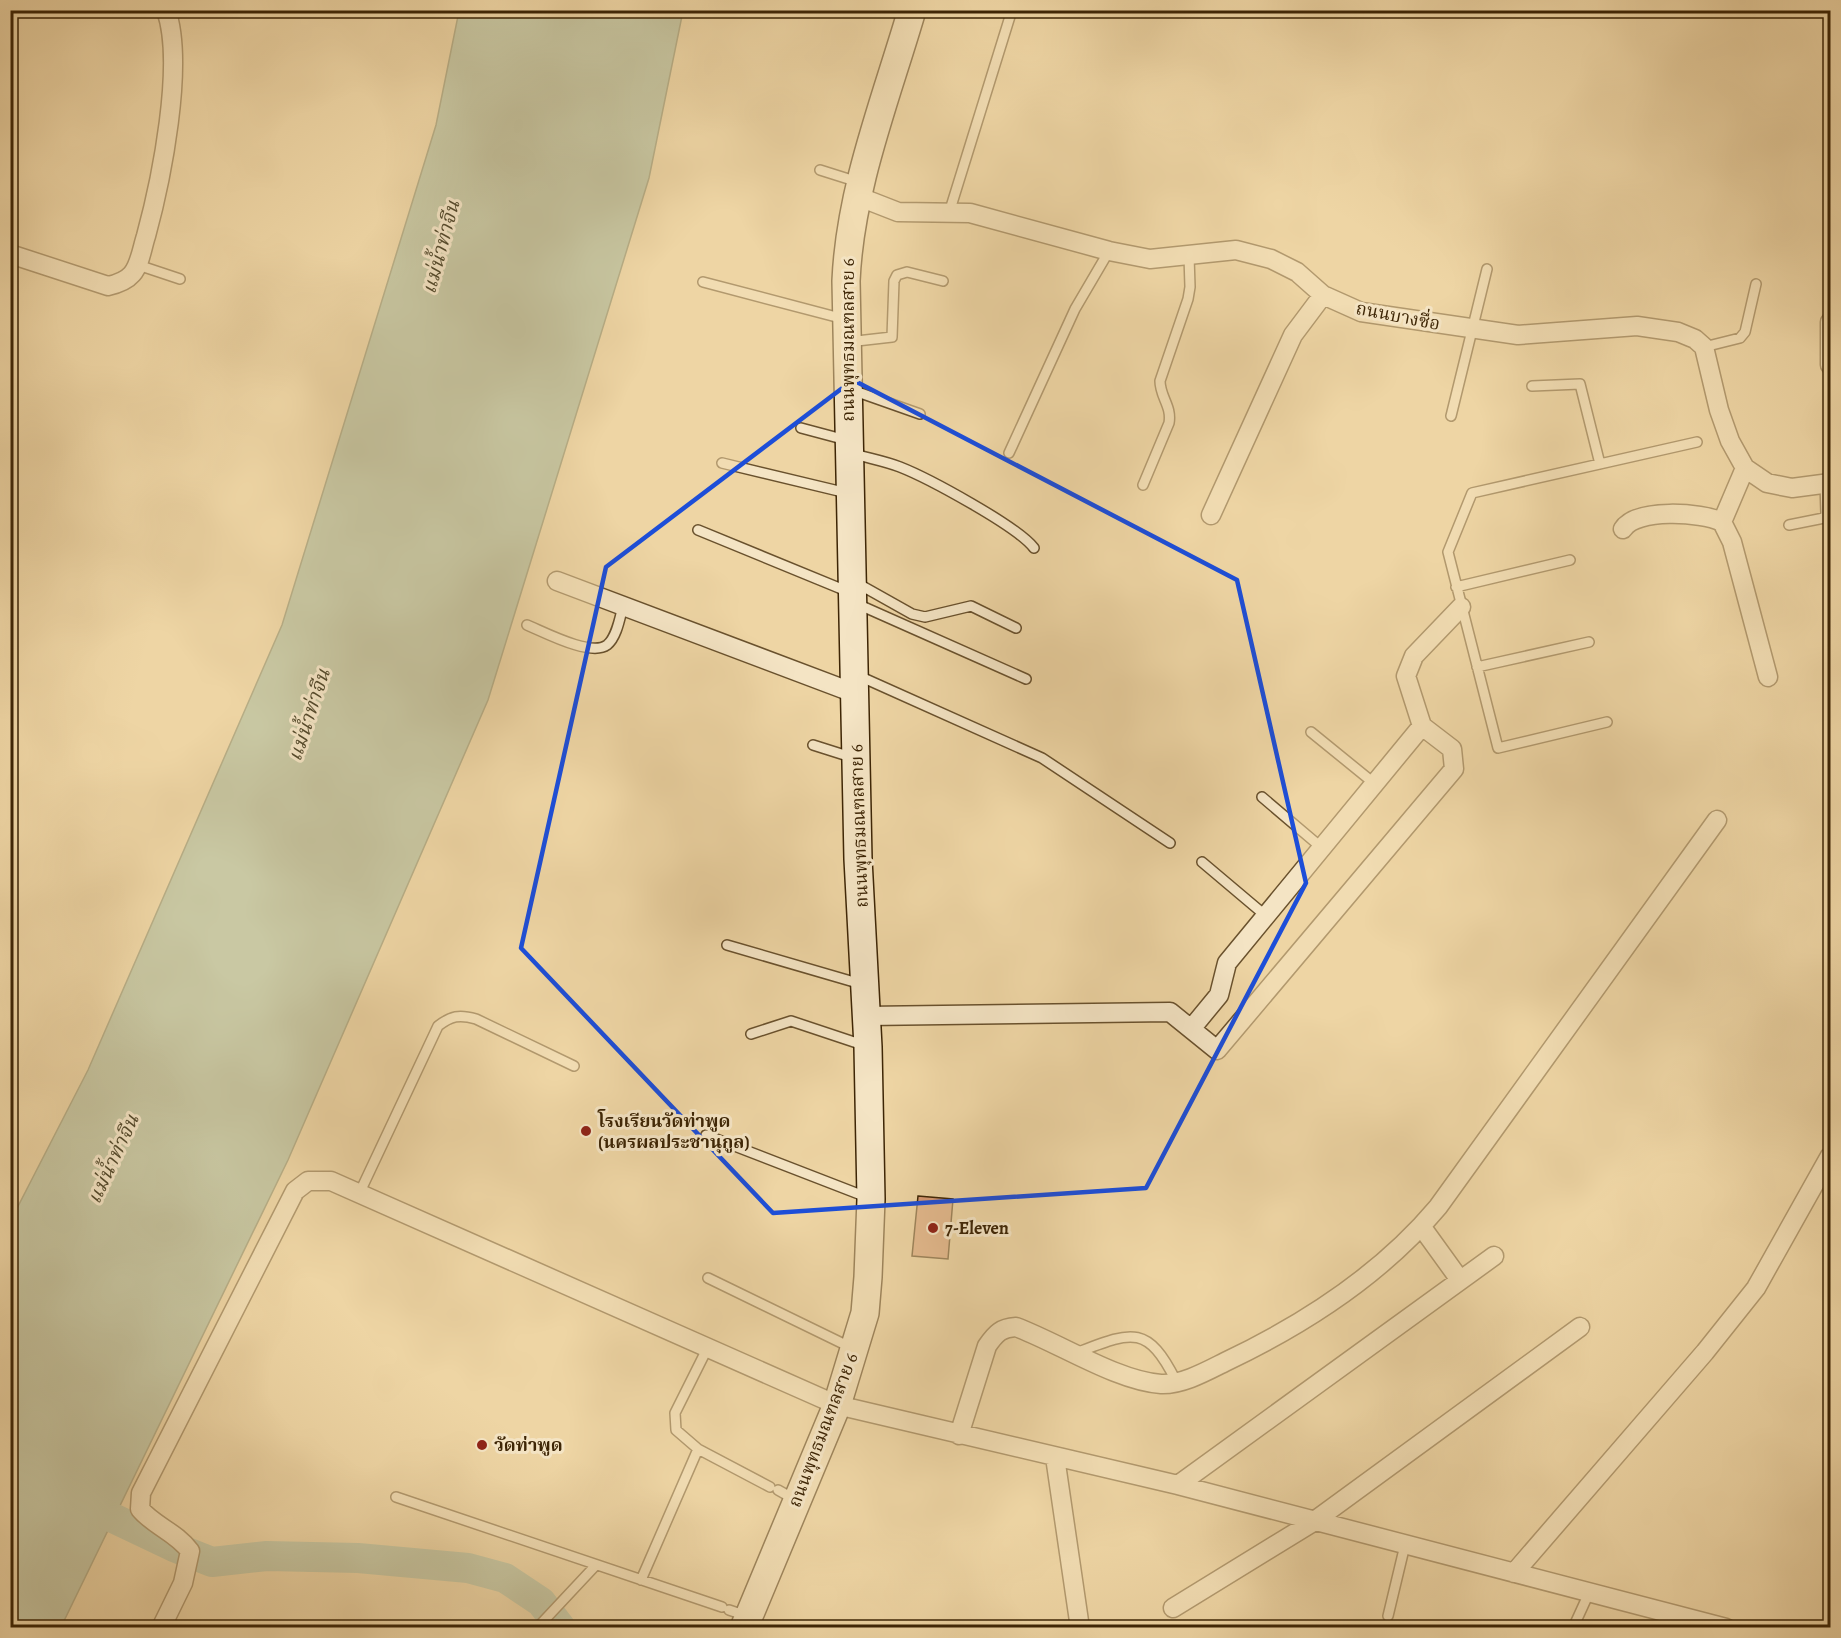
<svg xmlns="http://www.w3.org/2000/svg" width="1841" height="1638" font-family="Alegreya,'Noto Serif Thai',serif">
  <rect width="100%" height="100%" fill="#eed5a4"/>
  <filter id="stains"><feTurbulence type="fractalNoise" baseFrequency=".00333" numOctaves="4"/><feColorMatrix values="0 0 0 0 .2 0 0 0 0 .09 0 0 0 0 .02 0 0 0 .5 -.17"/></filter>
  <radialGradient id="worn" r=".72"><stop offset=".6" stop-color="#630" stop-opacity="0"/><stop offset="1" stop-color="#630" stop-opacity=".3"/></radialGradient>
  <path fill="#9bb9a2" stroke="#757e63" stroke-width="1.5" d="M459,11H683L649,178L488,700L288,1160L61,1627H11V1220L88,1070L282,625L436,125Z"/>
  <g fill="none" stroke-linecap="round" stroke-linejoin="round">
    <path stroke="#9bb9a2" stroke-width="30" d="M10,1469L174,1547L212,1562L267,1556L358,1558L468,1568L505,1578L541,1602L561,1628"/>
  </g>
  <path fill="#d89973" stroke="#3d2505" stroke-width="1.5" d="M918,1196L953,1199L948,1259L912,1256Z"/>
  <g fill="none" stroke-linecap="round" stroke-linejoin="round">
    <defs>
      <path id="service" d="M820,170L858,182
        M949,213L1012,10
        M138,265L180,279
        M703,282L844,319
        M848,342L892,337L894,281L897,275L907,272L943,281
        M1704,347L1740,338L1745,332L1756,284
        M1532,386L1580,384L1600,464
        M852,390L920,414
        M1451,416L1487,269
        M801,428L846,440
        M851,453C867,458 885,461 900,467C928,478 1017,526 1034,548
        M1009,453L1075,309L1109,251
        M722,463L847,493
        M1143,485L1169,423C1172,406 1160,397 1160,381L1188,299L1190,287L1189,256
        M1789,525L1824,518L1826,514L1825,484
        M698,530L849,592
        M855,582L912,614L925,617L971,606L1016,628
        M1456,587L1570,560
        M855,603L1026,679
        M527,625C544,632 591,657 607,645C617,637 620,617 623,606
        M1477,667L1589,642
        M859,676L1042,758L1170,843
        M1607,722L1498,748L1448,552L1472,493L1697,442
        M1311,732L1375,784
        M813,745L854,758
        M1262,797L1322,848
        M1202,862L1266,916
        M727,945L861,984
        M751,1034L791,1021L866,1046
        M706,1135L869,1198
        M359,1194L438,1026C451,1016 459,1014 476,1019L574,1066
        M708,1278L852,1348
        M708,1347L675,1413L676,1430L698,1449L770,1487
        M1076,1353C1131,1332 1147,1323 1176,1381
        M778,1490L794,1499
        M396,1497L722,1607
        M641,1580L698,1449
        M729,1610L747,1616
        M1388,1616L1405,1545
        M537,1628L596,1565
        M1573,1628L1589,1593"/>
      <path id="minor" d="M857,196L898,212L970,213L1109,251L1150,259L1236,250L1271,259L1297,272L1323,295L1361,312L1518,335L1637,326L1678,332L1695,339L1704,347L1719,410L1730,441L1745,468L1767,483L1792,488L1830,483
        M10,254L108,286C117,284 126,281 132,274C140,265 142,248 146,236C161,181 185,64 166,10
        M1830,322V365
        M1211,515L1293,335L1323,295
        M1722,522L1745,468
        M1623,529C1636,508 1701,512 1722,522L1732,542L1768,677
        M557,581L854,693
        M867,1016L1170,1012L1217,1050L1454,769L1452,749L1422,726L1406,676L1414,656L1461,607
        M1191,1029L1219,995L1227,963L1422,726
        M1421,1226L1460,1280
        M959,1435L987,1346C996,1333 1001,1328 1016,1327C1059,1343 1117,1381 1161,1384C1182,1385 1207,1371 1225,1362C1305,1324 1381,1275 1438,1207L1717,820
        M1055,1457L1080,1628
        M1178,1485L1494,1256
        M1514,1573L1705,1352L1756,1288L1830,1156
        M1173,1608L1313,1522L1580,1327
        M161,1628L183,1583L190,1551C176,1532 154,1526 140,1509L141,1493L295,1191L308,1181H331L837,1405L1178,1485L1726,1628"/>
      <path id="secondary" d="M744,1628L837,1405L865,1313L868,1277L871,1199L868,1047L858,859L846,281C850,188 886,99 912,10"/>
    </defs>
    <use href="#service" stroke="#69512d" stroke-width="12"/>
    <use href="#minor" stroke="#69512d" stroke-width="21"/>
    <use href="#secondary" stroke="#3d2505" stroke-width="30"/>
    <use href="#service" stroke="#f4e4c4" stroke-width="9"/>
    <use href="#minor" stroke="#f4e4c4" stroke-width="18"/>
    <use href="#secondary" stroke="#f4e4c4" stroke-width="27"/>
  </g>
  <path d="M0 0H1841V1638H0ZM853,380L1237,580L1306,883L1146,1188L773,1213L521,948L606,567Z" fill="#eed5a4" fill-opacity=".55" fill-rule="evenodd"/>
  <path fill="none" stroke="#1d4ed8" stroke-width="4.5" stroke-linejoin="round" d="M853,380L1237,580L1306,883L1146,1188L773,1213L521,948L606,567Z"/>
  <g fill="#8f2418" stroke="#f4e4c4" stroke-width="2">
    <circle cx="586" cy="1131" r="6"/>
    <circle cx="933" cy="1228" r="6"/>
    <circle cx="482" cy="1445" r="6"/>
  </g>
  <g text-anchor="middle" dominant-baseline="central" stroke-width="6" stroke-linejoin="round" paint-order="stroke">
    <g font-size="18" fill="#3d2505" stroke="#f4e4c4">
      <text transform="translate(1398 316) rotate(11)">ถนนบางซื่อ</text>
      <text transform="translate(848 340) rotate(-90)">ถนนพุทธมณฑลสาย 6</text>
      <text transform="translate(859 826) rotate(-92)">ถนนพุทธมณฑลสาย 6</text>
      <text transform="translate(823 1430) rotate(-69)">ถนนพุทธมณฑลสาย 6</text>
    </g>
    <g font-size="18" font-weight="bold" fill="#3d2505" stroke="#f4e4c4" text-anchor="start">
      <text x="598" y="1121">โรงเรียนวัดท่าพูด<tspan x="598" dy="21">(นครผลประชานุกูล)</tspan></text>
      <text x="945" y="1228">7-Eleven</text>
      <text x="494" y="1445">วัดท่าพูด</text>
    </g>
    <g font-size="20" font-style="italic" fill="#544a2c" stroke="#f4e4c4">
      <text transform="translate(441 247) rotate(-75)">แม่น้ำท่าจีน</text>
      <text transform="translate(309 715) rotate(-72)">แม่น้ำท่าจีน</text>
      <text transform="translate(113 1159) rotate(-65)">แม่น้ำท่าจีน</text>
    </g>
  </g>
  <rect width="1841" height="1638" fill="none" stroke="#eed5a4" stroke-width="36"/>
  <rect x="12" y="12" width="1817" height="1614" fill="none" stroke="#3d2505" stroke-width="3"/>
  <rect x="18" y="18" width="1805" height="1602" fill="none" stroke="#3d2505" stroke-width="1.5"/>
  <rect width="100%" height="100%" filter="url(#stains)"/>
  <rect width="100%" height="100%" fill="url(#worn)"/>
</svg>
